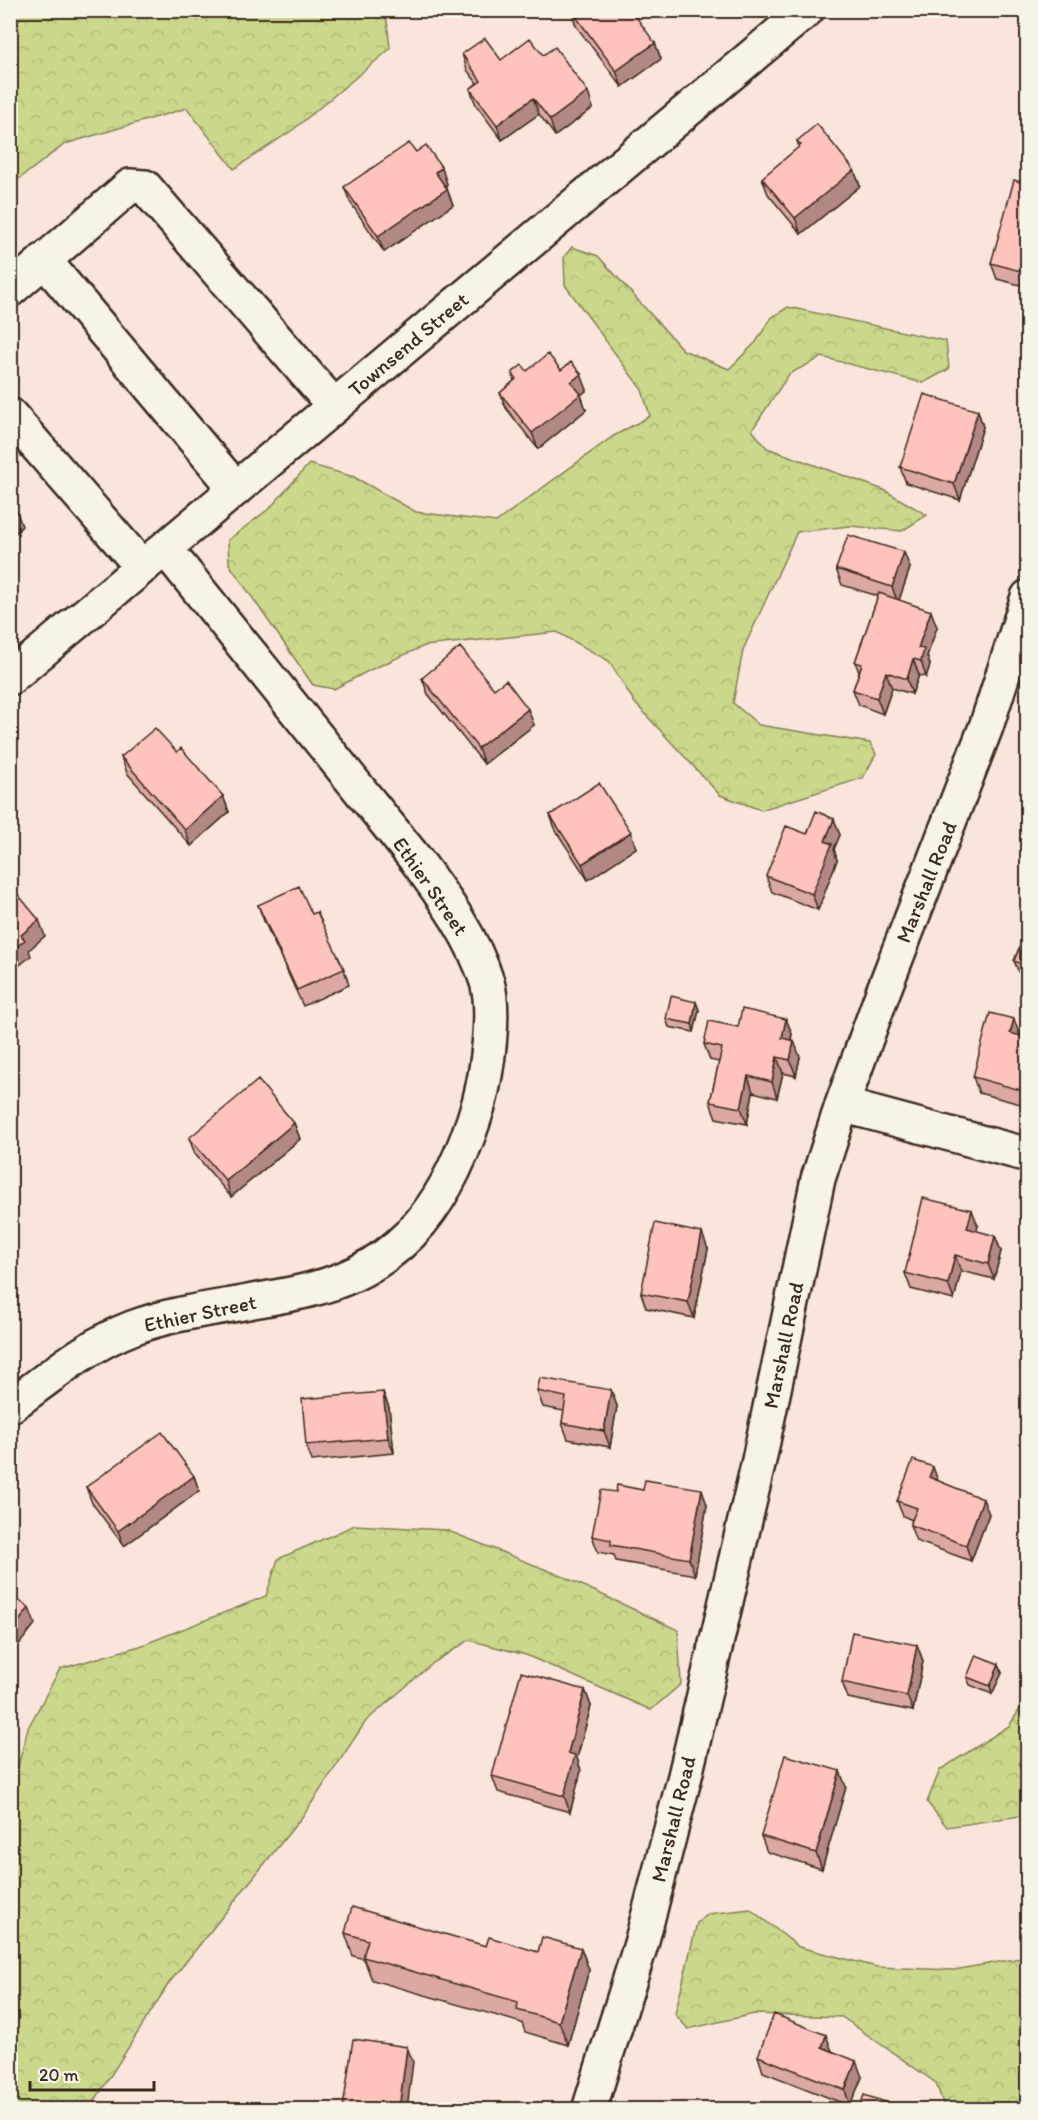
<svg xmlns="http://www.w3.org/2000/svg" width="1038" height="2120" font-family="Itim,sans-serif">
  <defs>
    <pattern id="forest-crowns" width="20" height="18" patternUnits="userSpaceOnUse" patternTransform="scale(1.5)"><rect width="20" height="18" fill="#cbd88b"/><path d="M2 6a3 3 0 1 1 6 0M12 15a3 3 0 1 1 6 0" fill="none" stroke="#afba78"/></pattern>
  </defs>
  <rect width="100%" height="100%" fill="#f9e5db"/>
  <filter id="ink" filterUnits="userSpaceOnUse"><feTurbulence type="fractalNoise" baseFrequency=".0167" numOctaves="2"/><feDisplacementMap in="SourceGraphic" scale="12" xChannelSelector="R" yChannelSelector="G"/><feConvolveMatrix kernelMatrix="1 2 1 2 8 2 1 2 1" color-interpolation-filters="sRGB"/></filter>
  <g filter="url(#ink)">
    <path fill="url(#forest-crowns)" stroke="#838154" stroke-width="1.5" d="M215,10L386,11L390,49L294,129L234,169L187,108L65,144L11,185V11H92L102,16Z
      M572,247L598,256L683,350L729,369L756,342L771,318L788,307L946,341L949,369L923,383L822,357L789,374L752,430L767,448L884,490L927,515L902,531L850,526L797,532L743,650L733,703L759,725L870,743L876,754L863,778L761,810L720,795L635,703L609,661L557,632L424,646L370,670L334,689L313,685L229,564L228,540L270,508L309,464L354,477L416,512L496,522L612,437L650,416L642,390L565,285L564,257Z
      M355,1525L446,1530L562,1576L678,1630L681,1684L651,1710L526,1655L469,1640L433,1663L366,1721L305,1813L169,1983L94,2102L85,2109H11V1793L28,1728L60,1669L140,1646L266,1596L278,1559Z
      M1027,1698V1815L947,1827L927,1802L940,1770L1009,1726Z
      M750,1909L799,1947L877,1967L954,1970L1027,1957V2109H945L936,2083L842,2017L754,2014L688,2029L675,2014L697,1923L708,1914Z"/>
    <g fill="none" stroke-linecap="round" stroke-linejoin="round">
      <defs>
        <path id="minor" d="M44,260L236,489
          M10,290L130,186L145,187L334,406
          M10,415L142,567
          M10,678L807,10
          M842,1105L1028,1155
          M10,1406C49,1378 87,1345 132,1328C166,1315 202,1310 238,1304C261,1299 286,1296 309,1290C408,1266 452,1195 479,1103C487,1073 496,1012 487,982C473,937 444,898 417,861L165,548
          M589,2110L641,1944L685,1776L758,1465L818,1179L842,1105L883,992L986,727L1028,597"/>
      </defs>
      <use href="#minor" stroke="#3b2a1e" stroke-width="38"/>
      <use href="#minor" stroke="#f7f3e8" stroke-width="33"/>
    </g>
    <path fill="#dba8a3" stroke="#3b2a1e" stroke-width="1.5" d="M571,10L655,43L661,59L622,87L576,26Z
      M462,54L501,60L543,55L593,108L555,136L539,114L502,140L476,105L470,89L477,83L467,70Z
      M797,141L854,170L860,186L801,234L768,194L762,178L799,147Z
      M416,152L447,184L445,186L447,189L453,205L384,252L350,202L344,187Z
      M1028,184V287L997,279L991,263Z
      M561,370L587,390L581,395L586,410L538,449L506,408L500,393L514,381L512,373L527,371Z
      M978,411L983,427L960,500L906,483L900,467Z
      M910,568L899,600L937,627L927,656L930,665L926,677L919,675L912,694L892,688L883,714L859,705L853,690L859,672L855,662L878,596L842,585L836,569Z
      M422,678L534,725L484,764L428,694Z
      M121,757L223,796L229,812L191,846L127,773Z
      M550,815L636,848L588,880L556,831Z
      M807,834L840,835L834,849L837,860L818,910L772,892L766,876Z
      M1028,903V985L1023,983L1014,961L1026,930L1022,918Z
      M258,905L312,914L344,969L349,985L303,1006L264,921Z
      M696,1002L699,1010L694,1032L669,1027L666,1019Z
      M786,1019L792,1034L791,1040L800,1057L796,1076L783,1073L777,1098L753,1092L747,1124L716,1118L710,1102L719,1062L710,1060L704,1044L738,1027Z
      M1020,1035L1028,1038V1106L979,1093L973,1077Z
      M294,1123L300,1139L231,1197L195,1154L189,1138Z
      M978,1226L976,1231L995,1236L1001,1251L994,1279L961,1271L954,1300L911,1289L905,1273Z
      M708,1249L694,1318L646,1308L641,1293Z
      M611,1390L617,1406L610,1447L568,1439L562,1423L564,1411L543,1407L537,1391Z
      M383,1392L389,1408L394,1453L312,1461L306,1445Z
      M194,1476L199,1491L124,1546L92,1503L86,1487Z
      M938,1481L989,1514L971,1561L916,1541L910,1525L912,1520L903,1516L897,1501Z
      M616,1492L707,1505L695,1575L616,1561L614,1555L598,1552L592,1536Z
      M917,1645L923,1661L913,1711L848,1698L842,1682Z
      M1002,1673L992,1694L970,1685L967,1677Z
      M585,1690L591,1706L577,1758L581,1771L570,1812L498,1792L492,1776Z
      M846,1787L822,1869L767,1852L761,1836Z
      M345,1933L538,1952L581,1948L589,1970L568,2045L525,2032L522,2023L372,1980L364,1959L353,1956Z
      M832,2051L862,2077L850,2106L763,2072L758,2056Z"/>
    <path fill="#b28885" stroke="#3b2a1e" stroke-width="1.5" d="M655,43L661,59L622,87L616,71Z
      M588,92L593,108L555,136L550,120Z
      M533,98L539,114L502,140L497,125Z
      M442,168L447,184L441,188L435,172Z
      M854,170L860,186L801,234L795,218Z
      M447,189L453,205L384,252L378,236Z
      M581,374L587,390L581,395L586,410L538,449L532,433L571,382Z
      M978,411L983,427L960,500L954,484Z
      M14,504L22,526L10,539V507Z
      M904,552L910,568L898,603L892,587Z
      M931,611L937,627L927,656L930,665L926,677L921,661L918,648Z
      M913,659L919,675L912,694L907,679Z
      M886,672L892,688L883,714L877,698Z
      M528,709L534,725L484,764L478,748Z
      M223,796L229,812L191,846L185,830Z
      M834,819L840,835L834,849L837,860L818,910L812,894L825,841Z
      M631,832L636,848L588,880L582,864Z
      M39,920L45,936L29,950L31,956L10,973V952L21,935Z
      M696,1002L699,1010L694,1032L692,1024Z
      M786,1019L792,1034L787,1054L782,1038Z
      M1014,1019L1020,1035L1016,1049L1010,1033Z
      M794,1041L800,1057L796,1076L790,1060Z
      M777,1057L783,1073L777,1098L772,1082Z
      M748,1076L753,1092L747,1124L741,1108Z
      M294,1123L300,1139L231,1197L226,1181Z
      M972,1210L978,1226L973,1244L967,1228Z
      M702,1233L708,1249L694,1318L688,1302Z
      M995,1236L1001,1251L994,1279L988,1264Z
      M955,1255L961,1271L954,1300L948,1284Z
      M611,1390L617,1406L610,1447L604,1431Z
      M383,1392L389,1408L394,1453L388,1438Z
      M933,1467L939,1483L929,1477Z
      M194,1476L199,1491L124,1546L118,1531Z
      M702,1489L707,1505L695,1575L689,1559Z
      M983,1499L989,1514L971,1561L966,1545Z
      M29,1608L35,1624L10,1656V1633Z
      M917,1645L923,1661L913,1711L907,1696Z
      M999,1664L1002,1673L992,1694L990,1686Z
      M585,1690L591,1706L577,1758L581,1771L570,1812L564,1796L568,1753Z
      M840,1771L846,1787L822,1869L816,1853Z
      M581,1948L589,1970L568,2045L559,2022Z
      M826,2035L832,2051L827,2063L822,2047Z
      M407,2047L413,2062L407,2109H399Z
      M856,2061L862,2077L850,2106L845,2090Z"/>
    <path fill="#ffc3be" stroke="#3b2a1e" stroke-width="1.5" d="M571,10H631L655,43L616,71Z
      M485,38L501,60L530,38L543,55L555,47L588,92L550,120L533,98L497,125L470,89L481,81L462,54Z
      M817,124L854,170L795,218L762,178L801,145L797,141Z
      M409,143L416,152L426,145L442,168L435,172L447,189L378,236L344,187Z
      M1014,180L1028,184V273L991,263Z
      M548,354L561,370L571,362L581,374L571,382L581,394L532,433L500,393L516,379L512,373L522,365L527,371Z
      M924,394L978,411L954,484L900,467Z
      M848,535L904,552L892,587L836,569Z
      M879,593L931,611L918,648L924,649L921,661L913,659L907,679L886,672L877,698L853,690L862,664L855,662Z
      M460,647L494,689L506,680L528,709L478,748L422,678Z
      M155,728L177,752L181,748L223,796L185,830L121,757Z
      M599,783L631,832L582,864L550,815Z
      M816,811L834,819L825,841L832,844L812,894L766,876L786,826L807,834Z
      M10,885L39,920L21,935L25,940L10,952Z
      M299,886L312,914L317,912L344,969L297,990L258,905Z
      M1028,903V920L1022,918Z
      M1028,927V966L1014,961Z
      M671,996L696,1002L692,1024L666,1019Z
      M742,1009L786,1019L782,1038L794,1041L790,1060L777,1057L772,1082L748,1076L741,1108L710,1102L722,1048L704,1044L709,1021L738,1027Z
      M990,1013L1014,1019L1010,1033L1028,1038V1092L973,1077Z
      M258,1080L294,1123L226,1181L189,1138Z
      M923,1198L972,1210L967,1228L995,1236L988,1264L955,1255L948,1284L905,1273Z
      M655,1223L702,1233L688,1302L641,1293Z
      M540,1378L611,1390L604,1431L562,1423L566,1397L537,1391Z
      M383,1392L388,1438L306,1445L302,1399Z
      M162,1432L194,1476L118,1531L86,1487Z
      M913,1460L933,1467L929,1477L983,1499L966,1545L910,1525L917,1508L897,1501Z
      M645,1480L702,1489L689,1559L611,1545V1540L592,1536L601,1490L616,1492L617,1485L643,1490Z
      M10,1594L29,1608L10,1633Z
      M852,1632L917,1645L907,1696L842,1682Z
      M976,1655L999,1664L990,1686L967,1677Z
      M521,1672L585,1690L568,1753L575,1755L564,1796L492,1776Z
      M785,1755L840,1771L816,1853L761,1836Z
      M352,1907L486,1946L489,1937L538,1952L542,1937L581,1948L559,2022L517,2010L518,2002L363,1957L368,1940L345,1933Z
      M774,2014L826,2035L822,2047L856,2061L845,2090L758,2056Z
      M353,2039L407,2047L399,2109H358L343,2108Z
      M864,2095L907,2109H859Z"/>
  </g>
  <g text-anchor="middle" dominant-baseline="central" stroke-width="4.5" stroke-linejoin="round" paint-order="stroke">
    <g font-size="21" fill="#3b2a1e" stroke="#f7f3e8">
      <text transform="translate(408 344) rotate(-40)">Townsend Street</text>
      <text transform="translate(926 882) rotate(-68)">Marshall Road</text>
      <text transform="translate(431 886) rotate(55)">Ethier Street</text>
      <text transform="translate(200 1313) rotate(-12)">Ethier Street</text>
      <text transform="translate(783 1345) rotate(-78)">Marshall Road</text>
      <text transform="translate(673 1819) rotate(-76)">Marshall Road</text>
    </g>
  </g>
  <rect width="1038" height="2120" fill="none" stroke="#f7f3e8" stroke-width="36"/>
  <rect x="18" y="18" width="1002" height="2084" fill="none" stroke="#3b2a1e" stroke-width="2" filter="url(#ink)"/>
  <path d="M30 2081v9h124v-9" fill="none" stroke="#3b2a1e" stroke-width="3"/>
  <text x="39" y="2081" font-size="18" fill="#3b2a1e" stroke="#f7f3e8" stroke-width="4.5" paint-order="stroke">20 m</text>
</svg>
